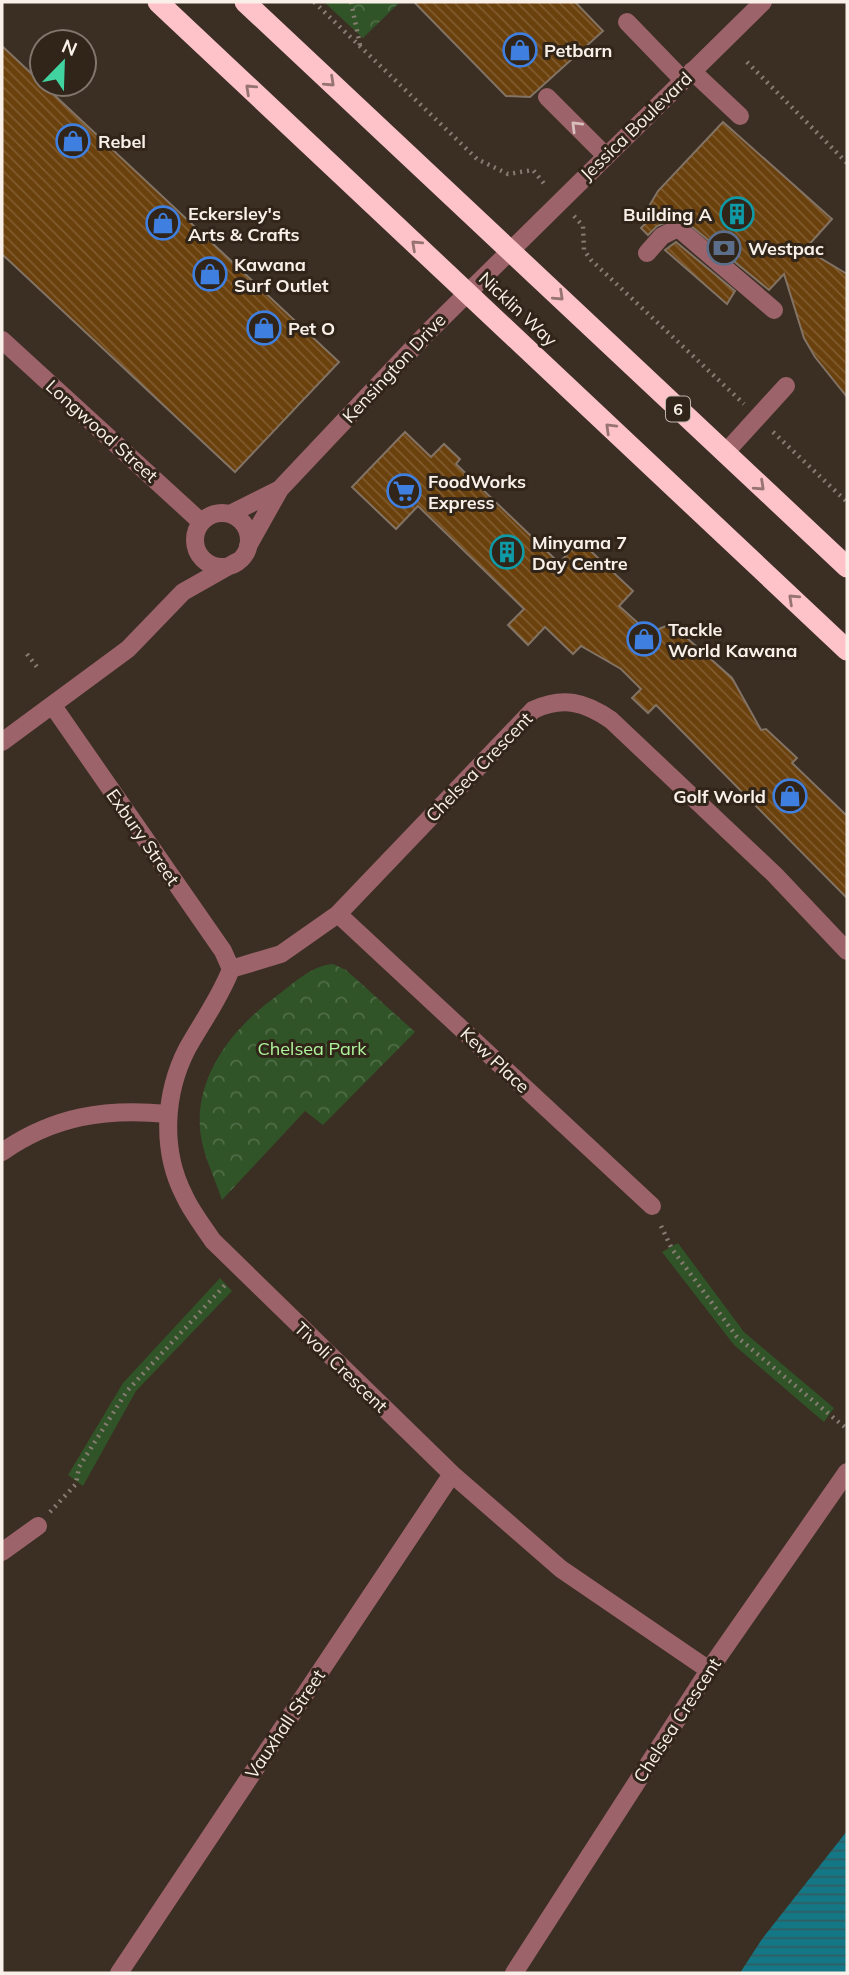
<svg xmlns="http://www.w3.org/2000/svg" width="849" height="1975" font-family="Mulish,sans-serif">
  <defs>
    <pattern id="forest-crowns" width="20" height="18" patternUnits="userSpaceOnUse" patternTransform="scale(1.75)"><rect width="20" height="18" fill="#305428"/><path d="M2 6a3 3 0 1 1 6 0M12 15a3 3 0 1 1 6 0" fill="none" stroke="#4f6d47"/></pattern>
    <pattern id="water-rules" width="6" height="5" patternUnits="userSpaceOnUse" patternTransform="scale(1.75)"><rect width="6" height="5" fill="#147785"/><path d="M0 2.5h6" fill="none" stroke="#325d62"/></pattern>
    <pattern id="building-back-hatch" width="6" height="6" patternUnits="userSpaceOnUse" patternTransform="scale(1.75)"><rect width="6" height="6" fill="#6a400c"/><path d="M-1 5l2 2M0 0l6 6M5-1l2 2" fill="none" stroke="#805c2f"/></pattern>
  </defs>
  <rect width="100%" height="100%" fill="#3b2e22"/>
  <path fill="#305428" d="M678,1243L744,1332L834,1408L824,1422L734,1345L662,1252Z
    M220,1278L232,1291L136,1391L83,1486L68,1475L123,1383Z"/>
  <path fill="url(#forest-crowns)" d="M324,2H400L363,38Z
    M333,964L346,970L415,1032L323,1125L305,1111L222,1200C215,1178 201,1151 200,1128C196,1072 236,1025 278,995C295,982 311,966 333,964Z"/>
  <path fill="url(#water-rules)" d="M847,1831V1973H740L762,1939Z"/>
  <path fill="url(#building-back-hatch)" stroke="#827365" stroke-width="2" d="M414,2H575L603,31L530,97L506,96Z
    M2,46L339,362L235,472L2,254Z
    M723,122L832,219L805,249L847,274V397L815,357L804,338L784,274L769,290L680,217L657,226L648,235L641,228L648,221V208L658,191Z
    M676,242L735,291L727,304L665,250Z
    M405,432L431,457L444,444L460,459L456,464L559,563L580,541L633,591L619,606L649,633L671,624L732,678L761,730L766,729L797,758L792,763L847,816V898L656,705L648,713L632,698L641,689L621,669L581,646L573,654L545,627L528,645L508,625L524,609L418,506L396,529L352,487Z"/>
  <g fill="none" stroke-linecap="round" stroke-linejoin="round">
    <path stroke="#877c72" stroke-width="4.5" stroke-dasharray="2 5" stroke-linecap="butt" d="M314,2L477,159L508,174L533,170L546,186
      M351,2L360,45
      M747,62L847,163
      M574,216L583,226L584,250L591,260L744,404
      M773,432L847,502
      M27,654L37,667
      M661,1226L672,1249L737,1337L847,1429
      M50,1512L76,1484L79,1467L127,1391L226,1284"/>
    <path stroke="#9c636a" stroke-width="18" d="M627,22L683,80
      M692,71L740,116
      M547,97L605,155
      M647,253L662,236L678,228L774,310
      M2,340L201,522
      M725,453L786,386
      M195 540a27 27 0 1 1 54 0a27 27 0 1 1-54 0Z
      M230,514L280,489
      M248,546L280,489L429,331L763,2
      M53,706L223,951L231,969
      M2,742L128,649L183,592L236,562
      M338,914L652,1206
      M231,969C220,998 202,1022 187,1049C164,1094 161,1150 184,1195C191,1211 203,1226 213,1241L452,1474L561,1569L709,1670
      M231,969L281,954L338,914L533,710C563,696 585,702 611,720L775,875L847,951
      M2,1152C54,1116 105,1108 168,1114
      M2,1552L38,1526
      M119,1973L452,1474
      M514,1973L709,1670L847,1472"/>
    <path stroke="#fdc3c9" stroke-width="21" d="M158,2L847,650
      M245,2L847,567"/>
  </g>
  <defs><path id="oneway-chevron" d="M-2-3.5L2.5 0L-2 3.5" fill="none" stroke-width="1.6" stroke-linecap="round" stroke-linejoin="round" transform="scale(1.75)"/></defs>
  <g stroke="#977470">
    <use href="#oneway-chevron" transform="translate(330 82) rotate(43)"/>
    <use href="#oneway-chevron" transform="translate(250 89) rotate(-137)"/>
    <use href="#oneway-chevron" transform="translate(416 245) rotate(-137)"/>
    <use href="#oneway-chevron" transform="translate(559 296) rotate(43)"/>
    <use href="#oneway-chevron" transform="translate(610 428) rotate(-136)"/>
    <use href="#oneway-chevron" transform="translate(760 486) rotate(43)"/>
    <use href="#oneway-chevron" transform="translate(793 599) rotate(-137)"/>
  </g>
  <use stroke="#d8bfbd" href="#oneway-chevron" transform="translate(576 126) rotate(-135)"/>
  <defs>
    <symbol id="shop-ring" viewBox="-11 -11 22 22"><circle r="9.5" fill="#312418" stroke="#3f7fe0" stroke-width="1.5"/><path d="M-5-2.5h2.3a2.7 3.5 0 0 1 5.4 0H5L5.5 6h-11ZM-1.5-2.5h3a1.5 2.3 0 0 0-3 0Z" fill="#3f7fe0"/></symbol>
    <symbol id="building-ring" viewBox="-11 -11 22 22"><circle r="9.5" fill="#312418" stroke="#0f9aa8" stroke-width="1.5"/><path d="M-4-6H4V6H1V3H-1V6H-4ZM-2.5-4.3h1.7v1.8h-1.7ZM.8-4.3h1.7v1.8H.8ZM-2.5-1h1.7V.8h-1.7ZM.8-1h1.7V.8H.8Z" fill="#0f9aa8"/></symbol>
    <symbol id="bank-ring" viewBox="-11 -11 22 22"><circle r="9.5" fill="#312418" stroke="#5c6f8a" stroke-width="1.5"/><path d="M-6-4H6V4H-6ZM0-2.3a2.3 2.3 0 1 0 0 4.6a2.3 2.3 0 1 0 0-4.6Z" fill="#5c6f8a"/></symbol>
    <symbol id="supermarket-ring" viewBox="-11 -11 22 22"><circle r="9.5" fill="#312418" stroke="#3f7fe0" stroke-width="1.5"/><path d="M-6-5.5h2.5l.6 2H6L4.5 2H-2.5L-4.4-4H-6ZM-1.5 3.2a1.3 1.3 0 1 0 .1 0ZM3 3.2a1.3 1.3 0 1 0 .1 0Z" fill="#3f7fe0"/></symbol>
  </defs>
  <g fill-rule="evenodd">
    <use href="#shop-ring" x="501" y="31" width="38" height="38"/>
    <use href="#shop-ring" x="54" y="122" width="38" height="38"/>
    <use href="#building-ring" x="718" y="195" width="38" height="38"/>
    <use href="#shop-ring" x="144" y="204" width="38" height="38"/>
    <use href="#bank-ring" x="705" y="229" width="38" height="38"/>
    <use href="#shop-ring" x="191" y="255" width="38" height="38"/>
    <use href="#shop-ring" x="245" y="309" width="38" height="38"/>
    <use href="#supermarket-ring" x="385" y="472" width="38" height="38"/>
    <use href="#building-ring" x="488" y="533" width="38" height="38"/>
    <use href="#shop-ring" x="625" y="620" width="38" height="38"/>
    <use href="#shop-ring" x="771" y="777" width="38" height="38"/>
  </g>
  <g text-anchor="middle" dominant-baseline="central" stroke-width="6" stroke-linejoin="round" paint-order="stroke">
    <rect fill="#312418" stroke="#bdb4aa" stroke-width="2" x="666" y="396.5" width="24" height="25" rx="5"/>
    <g font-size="16" font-weight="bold" fill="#f9f1e9">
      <text x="678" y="409">6</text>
    </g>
    <g font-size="18" font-weight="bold" fill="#f9f1e9" stroke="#312418" text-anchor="start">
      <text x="544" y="50">Petbarn</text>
      <text x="98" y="141">Rebel</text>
      <text x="188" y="213">Eckersley's<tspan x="188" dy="21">Arts &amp; Crafts</tspan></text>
      <text x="712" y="214" text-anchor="end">Building A</text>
      <text x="748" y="248">Westpac</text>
      <text x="234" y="264">Kawana<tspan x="234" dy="21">Surf Outlet</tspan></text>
      <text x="288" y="328">Pet O</text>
      <text x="428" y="481">FoodWorks<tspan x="428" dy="21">Express</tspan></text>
      <text x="532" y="542">Minyama 7<tspan x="532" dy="21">Day Centre</tspan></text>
      <text x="668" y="629">Tackle<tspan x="668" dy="21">World Kawana</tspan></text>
      <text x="766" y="796" text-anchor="end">Golf World</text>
    </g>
    <g font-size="18" fill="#f9f1e9" stroke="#312418">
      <text transform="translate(636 126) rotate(-44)">Jessica Boulevard</text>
      <text transform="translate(518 309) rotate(43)">Nicklin Way</text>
      <text transform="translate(394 368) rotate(-47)">Kensington Drive</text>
      <text transform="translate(102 431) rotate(42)">Longwood Street</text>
      <text transform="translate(479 767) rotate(-46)">Chelsea Crescent</text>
      <text transform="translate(143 837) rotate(55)">Exbury Street</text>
      <text transform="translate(495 1060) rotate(43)">Kew Place</text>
      <text transform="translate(341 1367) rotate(44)">Tivoli Crescent</text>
      <text transform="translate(677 1720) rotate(-57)">Chelsea Crescent</text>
      <text transform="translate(285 1724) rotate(-56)">Vauxhall Street</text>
    </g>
    <g font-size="18" fill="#aef59d" stroke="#312418">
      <text x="312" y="1048">Chelsea Park</text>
    </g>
  </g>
  <rect width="849" height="1975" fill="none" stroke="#f9f1e9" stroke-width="7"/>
  <g transform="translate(63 63) rotate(23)"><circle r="33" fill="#312418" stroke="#81766c" stroke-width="2"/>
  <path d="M0-5L12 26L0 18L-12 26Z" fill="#41d4a1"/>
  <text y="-10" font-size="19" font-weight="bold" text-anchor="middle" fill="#f9f1e9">N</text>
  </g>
</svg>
